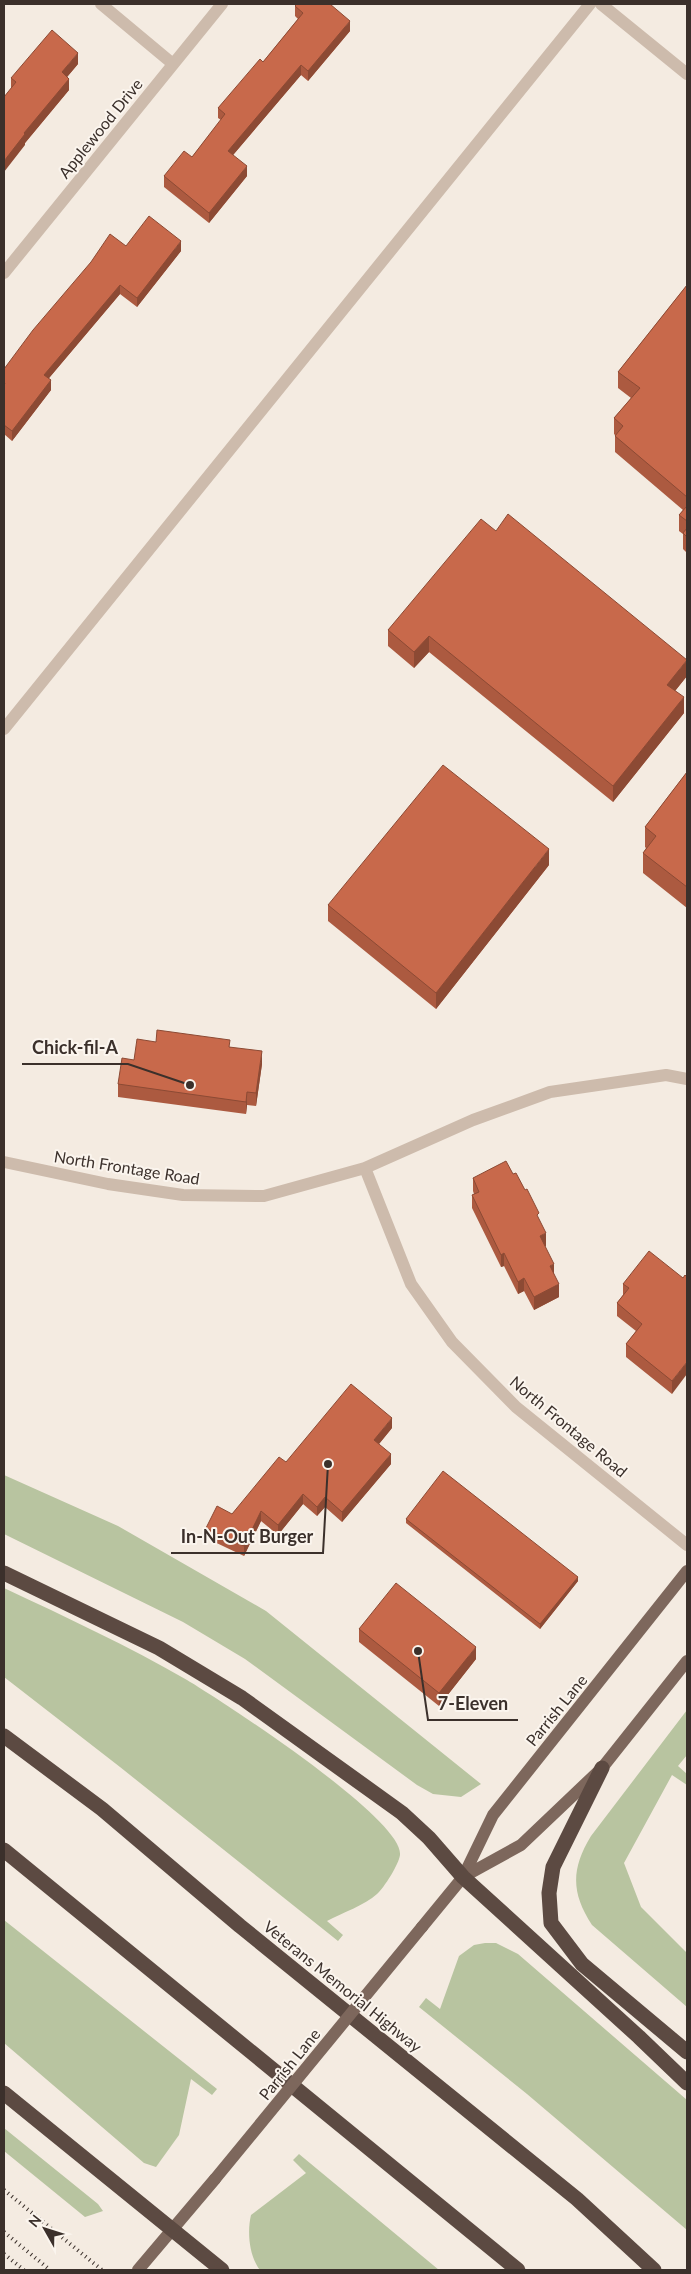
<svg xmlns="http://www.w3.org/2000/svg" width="691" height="2274" font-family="Lato,sans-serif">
  <rect width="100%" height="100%" fill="#f4ebe1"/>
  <path fill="#b8c4a0" d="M4,1475L118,1526L266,1611L481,1784L461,1797L433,1794L417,1785L245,1659L183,1622L4,1534Z
    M4,1588C66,1617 128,1646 187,1680C222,1701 404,1819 400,1855C399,1864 384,1888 377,1894C365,1905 342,1913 327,1921L343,1935L338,1941L120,1767L4,1677Z
    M687,1710V1755L678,1766L687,1774V1785L672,1775L624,1863L641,1907L687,1953V2007L592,1925C571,1893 571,1869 591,1836Z
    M4,1920L217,2089L212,2095L191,2079L179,2135L156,2167L144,2163L4,2043Z
    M485,1943H496L518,1954L687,2100V2230L527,2094L419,2007L426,1998L440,2009L459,1956L474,1945Z
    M4,2128L98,2204L103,2211L85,2217L4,2151Z
    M299,2154L439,2270H260C249,2256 247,2232 251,2215L306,2173L293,2160Z"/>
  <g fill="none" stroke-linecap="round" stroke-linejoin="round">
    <path stroke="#cdbbac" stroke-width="12" d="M101,4L173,64
      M601,4L687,74
      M4,273L222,4
      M4,729L590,4
      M4,1162L108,1184L183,1195L264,1196L365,1168L473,1120L550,1092L666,1075L687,1079
      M365,1168L411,1284L452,1342L516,1407L687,1545"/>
    <path stroke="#7d675c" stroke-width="12" d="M463,1877L521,1845L602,1768L687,1661
      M422,1927L463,1877L493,1815L687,1571
      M138,2270L215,2179"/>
    <path stroke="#5c4a42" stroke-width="15" d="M4,1573L159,1648L242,1698L402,1813L429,1838L463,1877L639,2037L687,2083
      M4,1736L102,1809L240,1926L577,2199L654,2270
      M602,1768L553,1867L549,1893L551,1923L582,1964L687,2052
      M4,1850L518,2270
      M4,2093L222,2270"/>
    <path stroke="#3b302b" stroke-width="4" stroke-dasharray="1 4" stroke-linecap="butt" d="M4,2190L102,2270
      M4,2232L50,2270
      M4,2254L24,2270"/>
    <path stroke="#7d675c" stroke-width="12" d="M215,2179L422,1927"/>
  </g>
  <path fill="#ac5a40" d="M295,6L350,31L308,81L301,75L233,155L247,176L209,223L164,187V176L192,157L221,120L218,118V108L263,62L298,19L295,16Z
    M78,64L67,77L69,90L25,143V145L11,88V78Z
    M126,246L181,251L137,307L120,294L49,378L51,390L12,441L4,434V369Z
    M687,285V553L683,549V534L679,531V515L683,510L615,452V435L614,434V418L631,398L618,388V372Z
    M496,531L687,676L675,691L684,713L613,802L429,652L414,668L388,646V630Z
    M687,772V908L643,873V853L646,848L645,847V827Z
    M549,865L436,1009L328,921V905Z
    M156,1042L230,1047L262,1064L256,1106L247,1105L246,1114L118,1097V1084L134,1060Z
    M513,1174L539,1220L546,1246H545L554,1274L559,1297L534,1310L524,1291L518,1294L504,1266L501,1267L472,1208V1195L474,1194L473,1191V1178Z
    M683,1278L672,1394L626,1357V1344L636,1331L617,1316V1303L623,1295V1284Z
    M392,1428L379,1444L391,1464L342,1522L325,1507L317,1516L303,1504L278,1535L261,1521L244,1556L206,1538V1528L232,1514L286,1462Z
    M406,1519L578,1581L540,1629L406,1523Z
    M359,1629L476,1659L439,1706L359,1642Z"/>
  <path fill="#8c4a34" d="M350,21V31L308,81V71Z
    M78,53V64L62,83V72Z
    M301,65V75L228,161V151Z
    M69,79V90L25,143V145L4,172V161L24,133Z
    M247,166V176L209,223V213Z
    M181,241V251L137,307V298Z
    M120,285V294L44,384V375Z
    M51,380V390L12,441V431Z
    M429,636V652L414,668V652Z
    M687,660V676L667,701V685Z
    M684,697V713L613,802V786Z
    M549,849V865L436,1009V993Z
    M262,1051V1064L256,1106V1093Z
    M247,1092V1105L246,1114V1102Z
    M546,1233V1246L540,1249V1236Z
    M504,1253V1266L501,1267V1255Z
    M554,1264V1276L550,1266Z
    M524,1278V1291L518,1294V1282Z
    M559,1284V1297L534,1310V1297Z
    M687,1362V1374L672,1394V1381Z
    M392,1418V1428L374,1450V1440Z
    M391,1454V1464L342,1522V1512Z
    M303,1494V1504L278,1535V1525Z
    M325,1497V1507L317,1516V1507Z
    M261,1511V1521L244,1556V1546Z
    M578,1577V1581L540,1629V1624Z
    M476,1647V1659L439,1706V1693Z"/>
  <path fill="#c8694b" stroke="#8c4a34" d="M297,4H330L350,21L308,71L301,65L228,151L247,166L209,213L164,176L184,151L192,157L225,114L218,108L260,59L263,62L303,13L295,6Z
    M52,30L78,53L62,72L69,79L24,133L25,134L4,161V97L16,82L11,78Z
    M149,216L181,241L137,298L120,285L44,375L51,380L12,431L4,425V385L5,383H4V369L33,330L91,262L110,234L126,246Z
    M687,285V497L615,436L623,426L614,418L640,388L618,372Z
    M687,506V521L679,515Z
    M508,514L687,660L667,685L684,697L613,786L429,636L414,652L388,630L481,519L496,531Z
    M687,528V537L683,533Z
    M443,765L549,849L436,993L328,905Z
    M687,772V887L643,853L656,836L645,827Z
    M157,1030L230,1040L229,1047L262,1051L256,1093L247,1092L246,1102L118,1084L122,1058L134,1060L137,1039L156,1042Z
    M506,1161L513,1174L516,1173L525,1190L527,1189L539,1213L537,1215L546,1233L540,1236L554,1264L550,1266L559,1284L534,1297L524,1278L518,1282L504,1253L501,1255L472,1195L479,1192L473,1178Z
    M649,1251L683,1278L685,1275L687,1277V1362L672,1381L626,1344L642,1324L617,1303L629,1288L623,1284Z
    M351,1384L392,1418L374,1440L391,1454L342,1512L325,1497L317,1507L303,1494L278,1525L261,1511L244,1546L206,1528L217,1506L232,1514L279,1457L286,1462Z
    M443,1471L578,1577L540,1624L406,1519Z
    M396,1583L476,1647L439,1693L359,1629Z"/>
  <g text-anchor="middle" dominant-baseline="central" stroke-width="4" stroke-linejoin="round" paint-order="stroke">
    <g font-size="16" fill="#3b302b" stroke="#fbf5ee">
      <text transform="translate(100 128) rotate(-51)">Applewood Drive</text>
      <text transform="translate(127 1167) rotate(9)">North Frontage Road</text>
      <text transform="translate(569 1426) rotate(40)">North Frontage Road</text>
      <text transform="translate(556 1710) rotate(-51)">Parrish Lane</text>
      <text transform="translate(343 1986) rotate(39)">Veterans Memorial Highway</text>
      <text transform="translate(289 2064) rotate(-51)">Parrish Lane</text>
    </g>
  </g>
  <path fill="none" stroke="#3b302b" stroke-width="2" d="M190 1085L128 1064H22M328 1464L323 1553H171M418 1651L428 1720H518"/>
  <g fill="#3b302b" stroke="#fbf5ee" stroke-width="2">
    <circle cx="190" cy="1085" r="5"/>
    <circle cx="328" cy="1464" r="5"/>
    <circle cx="418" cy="1651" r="5"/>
  </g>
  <g font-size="18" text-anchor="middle" font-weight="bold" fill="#3b302b" stroke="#fbf5ee" stroke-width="4" stroke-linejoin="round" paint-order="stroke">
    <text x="75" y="1054">Chick-fil-A</text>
    <text x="247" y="1543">In-N-Out Burger</text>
    <text x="473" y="1710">7-Eleven</text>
  </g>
  <rect width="691" height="2274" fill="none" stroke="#3b302b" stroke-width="10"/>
  <g transform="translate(45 2229) rotate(309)" stroke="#fbf5ee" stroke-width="4" paint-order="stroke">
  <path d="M0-4L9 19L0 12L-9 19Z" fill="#3b302b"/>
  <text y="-8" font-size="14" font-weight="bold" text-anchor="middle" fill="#3b302b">N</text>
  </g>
</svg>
